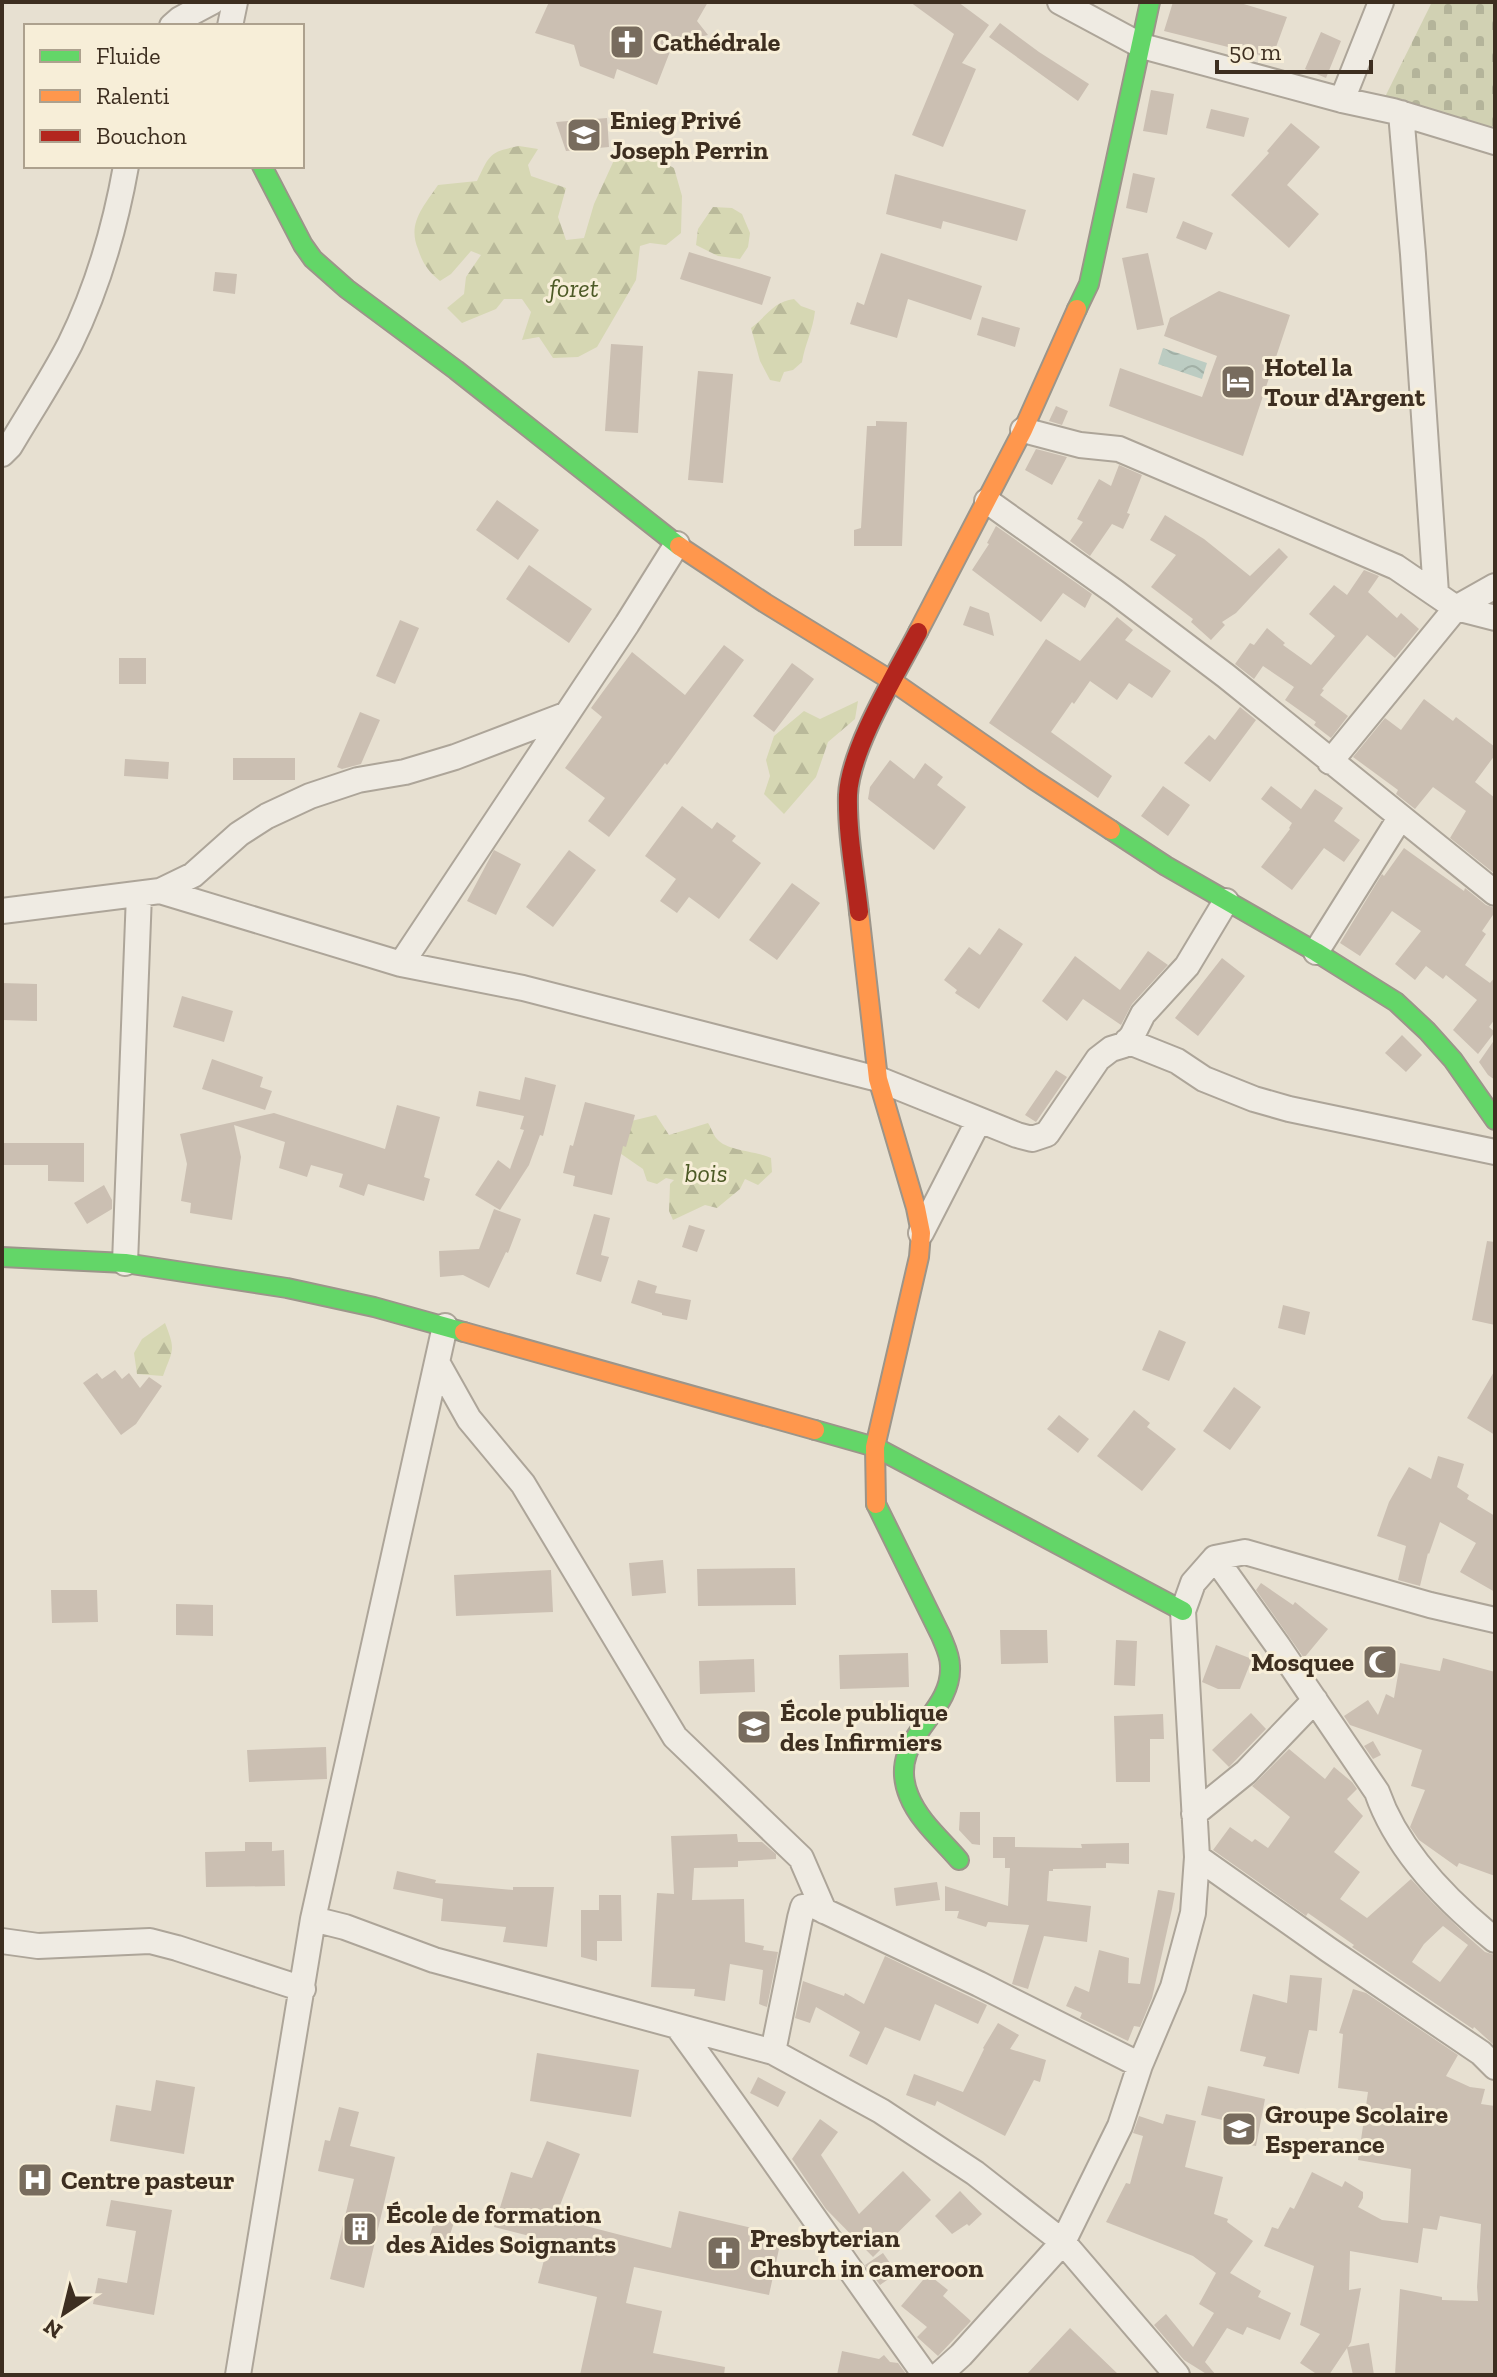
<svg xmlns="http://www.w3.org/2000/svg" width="1497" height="2377" font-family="'Zilla Slab',serif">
  <defs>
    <pattern id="forest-firs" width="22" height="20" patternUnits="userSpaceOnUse" patternTransform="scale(2)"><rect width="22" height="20" fill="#d6d7b3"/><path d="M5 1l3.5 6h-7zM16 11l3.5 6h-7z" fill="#b9b99a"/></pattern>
    <pattern id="cemetery-stones" width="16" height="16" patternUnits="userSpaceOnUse" patternTransform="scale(2)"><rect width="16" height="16" fill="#d1d1b3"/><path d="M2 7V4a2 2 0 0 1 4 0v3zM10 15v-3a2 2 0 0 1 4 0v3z" fill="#b4b49a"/></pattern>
    <pattern id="water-waves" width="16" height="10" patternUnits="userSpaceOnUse" patternTransform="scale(2)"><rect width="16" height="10" fill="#bcccc2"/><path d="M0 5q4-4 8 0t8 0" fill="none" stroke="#a2b0a6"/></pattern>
  </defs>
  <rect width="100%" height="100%" fill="#e7e0d1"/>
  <path fill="url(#forest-firs)" d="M519,146L538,149L528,165L531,176L566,188L558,217L566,240L584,238L594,204L615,158L638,149L674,168L682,196L681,233L666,245L650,243L640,246L636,280L597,347L578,357L553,358L539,337L522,340L531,312L522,299H504L496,309L462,323L447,308L464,294L466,277L481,255L471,251L451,274L440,281C428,271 423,264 418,249C407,223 424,206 438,185L477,181C490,154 489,152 519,146Z
    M713,207L732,208L742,214L750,233L748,247L740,259L718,256L696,245L698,229Z
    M794,299L801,306L815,311C813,330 805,344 802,362L793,370L784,372L780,382L770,380L760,361L751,328C766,317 774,301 794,299Z
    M858,701L855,719L828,742L816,777L784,814L764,794L770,776L766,760L774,736L804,711L820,719Z
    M656,1115L669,1135L708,1123C712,1129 713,1136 719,1141C730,1151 756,1151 771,1158L772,1172L758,1185L745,1179L740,1189L717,1208L705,1205L673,1220L669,1211L670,1184L674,1180L666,1178L657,1184L647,1181L643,1169L614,1149L623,1123Z
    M165,1323C176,1351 173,1349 163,1376L137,1374L134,1353L142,1339Z"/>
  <path fill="url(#cemetery-stones)" d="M1432,2H1495V135L1383,101Z"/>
  <path fill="url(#water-waves)" d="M1163,348L1207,363L1202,379L1158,364Z"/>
  <path fill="#cbbfb2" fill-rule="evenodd" d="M549,2H708L697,21L708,35L692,39L687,53L671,49L657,85L617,69L614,79L580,66L574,45L535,33Z
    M910,2H958L989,25L962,63L976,69L943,147L912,135L954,34Z
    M1173,2H1237L1287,17L1272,58L1164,31Z
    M1000,23L1039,52L1089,84L1078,101L989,37Z
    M1321,32L1341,41L1326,78L1305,69Z
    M1151,90L1174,94L1167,135L1143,131Z
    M1211,109L1249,118L1244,137L1206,128Z
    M607,118L609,147L566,151L556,122Z
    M1291,123L1320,147L1287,185L1319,214L1289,248L1231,195L1269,153L1267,151Z
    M1133,173L1155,178L1147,213L1126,208Z
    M895,174L1026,210L1017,241L943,221L941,229L886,214Z
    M1183,221L1213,233L1206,250L1176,238Z
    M689,252L771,277L762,305L680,279Z
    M881,253L982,286L971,320L908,299L897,338L850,324L857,302L864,305Z
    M1148,253L1164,325L1137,330L1122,258Z
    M215,272L237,274L235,294L213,291Z
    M1219,291L1290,315L1243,456L1109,406L1120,368L1202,397L1217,356L1164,336L1170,318Z
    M982,317L1020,328L1015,347L977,335Z
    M611,344L643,346L638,433L605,431Z
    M698,371L733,374L723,483L688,480Z
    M1056,406L1068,411L1062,425L1049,421Z
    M876,421L907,422L902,546H854V530L861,528L867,426H876Z
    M1036,449L1067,457L1052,485L1025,470Z
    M1119,465L1142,475L1127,513L1130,514L1123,529L1112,524L1090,556L1070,541L1083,522L1077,519L1099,479L1111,486Z
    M497,500L539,530L518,560L476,530Z
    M1165,515L1204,539L1250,576L1279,548L1288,557L1236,613L1222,622L1225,625L1211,640L1191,622L1193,619L1151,587L1176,555L1150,540Z
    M996,526L1092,594L1085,608L1063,593L1041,622L972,570L989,544L987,543Z
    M529,565L592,609L569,643L506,599Z
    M1364,570L1379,576L1368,592L1397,618L1401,613L1419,629L1395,658L1367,635L1322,689L1324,690L1320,695L1348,716L1331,738L1314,725L1316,722L1285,700L1294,687L1263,666L1254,679L1235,664L1250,643L1254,645L1267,628L1285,643L1283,645L1311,665L1335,636L1309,614L1334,585L1347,595Z
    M970,606L989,613L994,636L963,625Z
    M1117,617L1133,630L1125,640L1171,671L1152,698L1129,683L1117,700L1090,681L1074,704L1072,702L1051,732L1112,776L1098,798L989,723L1046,639L1080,661Z
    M400,620L419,628L395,684L376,676Z
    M724,645L744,660L667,765L665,763L609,837L588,821L605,798L565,768L602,717L591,708L632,652L685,695Z
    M119,658H146V684H119Z
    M792,663L814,679L774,732L753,716Z
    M1424,699L1453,721L1456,717L1495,747V755L1475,782L1495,798V874L1450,838L1466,811L1433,787L1415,809L1396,794L1398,790L1353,757L1385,718L1401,730Z
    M1240,707L1256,720L1210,782L1184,763L1209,735L1215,740Z
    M360,712L380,720L361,764L342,769L337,767Z
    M233,758H295V780H233Z
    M125,759L169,762L168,779L124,776Z
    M890,760L914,779L925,763L943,777L937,785L966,807L934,850L868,799L870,787Z
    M1163,786L1190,805L1168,836L1141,816Z
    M1271,786L1301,809L1315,789L1343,808L1334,821L1360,840L1344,862L1324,848L1292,890L1261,867L1290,829L1289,828L1292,823L1261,799Z
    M682,806L712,829L717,822L736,836L732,841L761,863L719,919L689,897L677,913L660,901L676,879L645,856Z
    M1404,848L1464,891L1465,888L1486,905L1495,908V912L1482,931L1486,934L1465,965L1490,983L1495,977V1019L1489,1027L1495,1032L1478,1054L1453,1030L1477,1000L1446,975L1443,979L1426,966L1415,980L1395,964L1421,931L1392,911L1360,956L1340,943L1382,874L1384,876Z
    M494,850L521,864L496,915L467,901Z
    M569,850L596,870L553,927L526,907Z
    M792,883L820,903L777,960L749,940Z
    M999,928L1023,944L979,1009L955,993L957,990L944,980L969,947L980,955Z
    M1148,951L1168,965L1132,1004L1121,1025L1083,999L1067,1021L1042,1001L1075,956L1120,990Z
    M1222,958L1245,976L1198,1036L1175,1018Z
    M2,983L37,984V1021L2,1020Z
    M182,996L233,1011L224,1042L173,1027Z
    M1402,1035L1422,1055L1406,1072L1385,1053Z
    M1495,1039V1080L1488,1075L1479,1062Z
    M212,1059L263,1077L260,1087L272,1091L265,1110L202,1089Z
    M1056,1070L1067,1077L1036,1122L1025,1115Z
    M525,1077L556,1085L543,1136L540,1135L529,1165L500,1210L475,1195L498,1160L510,1169L524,1130L520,1129L524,1116L476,1106L479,1091L520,1100Z
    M585,1102L635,1115L626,1147L623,1146L612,1195L573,1186L575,1176L563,1173L570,1145L573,1146Z
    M397,1105L440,1117L424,1177L430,1179L424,1201L368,1184L364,1196L339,1187L343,1174L311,1165L307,1177L279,1168L285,1142L234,1125L241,1157L232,1220L190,1213L191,1203L181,1201L187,1164L180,1134L274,1113L385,1149Z
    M2,1143H84V1182L48,1181V1165H2Z
    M104,1185L112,1200V1209L87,1224L74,1203Z
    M494,1209L521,1219L508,1253L506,1252L489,1288L463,1275L440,1277L439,1251L479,1249Z
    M594,1214L610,1218L601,1255L609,1257L601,1282L576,1274Z
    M689,1225L705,1230L697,1252L682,1247Z
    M1487,1241L1495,1242V1325L1472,1320Z
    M638,1280L657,1286L655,1293L691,1300L687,1320L662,1315V1313L631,1303Z
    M1283,1305L1310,1312L1305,1335L1278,1328Z
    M1159,1330L1186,1342L1169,1381L1142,1370Z
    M115,1370L122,1379L129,1373L140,1388L149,1377L162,1386L136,1424L121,1435L83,1383L97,1373L102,1379Z
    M1495,1370V1435L1467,1418Z
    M1234,1387L1261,1407L1230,1450L1203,1431Z
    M1134,1410L1150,1423L1147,1427L1176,1449L1142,1491L1097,1456Z
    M1059,1415L1089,1439L1078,1453L1047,1429Z
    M1438,1456L1464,1464L1457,1487L1469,1495L1467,1499L1495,1516V1592L1460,1572L1476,1543L1440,1522L1429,1554L1428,1553L1420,1586L1398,1580L1406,1546L1377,1536L1389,1502L1409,1467L1431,1479Z
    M663,1560L666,1593L632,1596L629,1563Z
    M795,1568L796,1605L698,1606L697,1569Z
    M551,1570L553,1612L456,1616L454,1575Z
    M1261,1583L1293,1605L1295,1602L1328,1629L1304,1658L1256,1590Z
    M51,1590H97L98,1622L52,1623Z
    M176,1604L213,1605V1636L176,1635Z
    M1000,1630H1047L1048,1663L1001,1664Z
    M1116,1640L1137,1641L1135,1686L1114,1685Z
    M1216,1645L1252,1659L1240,1689H1218L1202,1682Z
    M908,1653L909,1687L840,1689L839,1655Z
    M1443,1658L1495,1672V1876L1459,1863L1457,1867L1419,1840L1410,1827L1425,1790L1411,1786L1422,1750L1350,1725L1344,1716L1368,1700L1378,1715L1386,1694L1394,1698L1400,1663L1440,1671Z
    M754,1659L755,1692L700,1694L699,1661Z
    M1251,1713L1266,1729L1229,1767L1212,1750Z
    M1163,1714L1164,1739H1150V1782H1116L1114,1716Z
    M1373,1741L1381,1755L1373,1759L1364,1746Z
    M326,1747L327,1779L249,1782L247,1750Z
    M1289,1749L1325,1779L1334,1767L1352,1782L1357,1789L1347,1799L1363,1816L1334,1852L1360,1872L1340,1899L1367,1918L1411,1879L1432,1902L1467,1936L1485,1952L1495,1955V2046L1474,2027L1473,2029L1352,1947L1354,1945L1308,1913L1306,1916L1213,1850L1230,1827L1252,1842L1255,1839L1268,1848L1290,1817L1252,1786ZM1443,1926L1468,1945L1440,1982L1412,1962L1424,1944Z
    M960,1812H980V1845L972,1844L959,1830Z
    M737,1834L738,1842H762L776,1854V1859L738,1861V1867L694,1868L692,1900L744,1899L745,1942L764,1946L763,1950L778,1952L767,2007L759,2004L763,1970L730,1964L725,2001L694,1996L695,1989L651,1987L657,1893L674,1894L671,1836Z
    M993,1837H1015V1847L1082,1848L1081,1844L1129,1843V1864L1106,1863V1868L1053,1869V1871H1049L1047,1901L1091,1906L1087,1942L1044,1936L1028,1989L1012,1984L1029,1925L988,1922L986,1927L957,1918L959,1911H945V1886L1008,1906L1010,1868H1005V1858H993Z
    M245,1842H272V1851L284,1850L285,1886L206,1887L205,1852L245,1851Z
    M397,1871L436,1880L435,1883L513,1890V1887H554L547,1947L503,1942L506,1927L441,1921L443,1899L393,1889Z
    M937,1882L940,1900L896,1906L894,1888Z
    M1158,1890L1175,1893L1172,1909L1152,1998L1140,2027L1134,2026L1128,2041L1080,2018L1082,2013L1066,2006L1075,1986L1089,1992L1099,1950L1129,1958L1128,1983L1140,1984Z
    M599,1895H621L622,1941H597V1961L581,1957V1910H599Z
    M885,1956L987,2005L978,2024L935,2004L920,2041L885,2027L867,2065L849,2056L860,2032L816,2007L810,2023L795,2018L803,1981L844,1996L845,1993L864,2004Z
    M1290,1975L1322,1978L1317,2031L1309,2030L1299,2074L1263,2066L1266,2057L1240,2051L1253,1994L1287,2003Z
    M1353,1989L1366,1993L1458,2055L1446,2076L1470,2087L1485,2089L1481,2104L1495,2106V2375H1395L1400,2289L1442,2297V2300L1478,2301L1477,2287L1481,2224L1440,2216L1437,2230L1423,2228L1418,2263L1350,2251L1349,2290L1361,2288L1351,2342L1348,2347L1369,2343L1374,2375H1353L1347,2348L1329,2375H1318L1300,2363L1320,2334L1300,2325L1314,2266L1264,2246L1272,2227L1278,2229L1290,2207L1294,2209L1312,2172L1342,2187L1345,2181L1363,2192V2198L1358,2207L1382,2220L1408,2223L1411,2169L1358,2160L1368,2092L1338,2088L1343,2034L1339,2033Z
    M998,2023L1019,2035L1010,2049L1046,2060L1040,2082L1034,2080L1005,2136L937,2101L935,2106L906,2095L914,2074L963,2092L984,2049L983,2048Z
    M537,2053L639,2070L631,2117L530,2101Z
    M758,2077L786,2092L778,2107L750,2093Z
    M156,2080L195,2087L184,2154L110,2141L116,2105L151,2111Z
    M1208,2086L1265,2099L1256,2146L1228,2141L1231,2122L1201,2115Z
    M339,2107L359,2112L350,2146L395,2157L364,2288L330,2279L354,2179L318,2171L325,2140L330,2141Z
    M1166,2114L1196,2121L1185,2167L1223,2177L1214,2214L1228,2219L1227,2222L1253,2241L1230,2273L1261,2291L1258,2297L1291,2313L1280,2340L1247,2327L1243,2335L1227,2328L1205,2362L1216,2375H1208L1184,2360L1154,2325L1166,2314L1193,2347L1214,2313L1199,2304L1216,2273L1193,2256L1106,2222L1126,2183L1130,2184L1143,2136L1133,2133L1139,2116L1163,2124Z
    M820,2119L838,2132L821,2155L859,2214L903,2171L931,2200L873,2257L826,2209L792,2159Z
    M547,2141L580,2154L555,2218L671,2248L679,2211L782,2235L769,2295L634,2267L626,2303L662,2311L653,2353L725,2367L724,2375H580L597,2297L538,2283L549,2241L494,2227L511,2172L532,2178Z
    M960,2191L982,2214L969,2226L967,2224L952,2234L935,2216Z
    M111,2200L172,2210L154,2315L93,2304L98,2278L127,2283L136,2231L106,2226Z
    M438,2210L456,2216L448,2241L430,2235Z
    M883,2253L897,2273L880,2285L865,2265Z
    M928,2274L948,2290L943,2296L971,2321L938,2356L917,2337L927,2327L901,2306Z
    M1070,2328L1119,2375H1026Z
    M842,2351L879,2359L884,2355L890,2362L898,2363L907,2375H837Z"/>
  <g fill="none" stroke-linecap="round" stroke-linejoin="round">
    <defs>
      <path id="street" d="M1060,2L1142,46L1342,100L1393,111L1495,142
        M172,26L180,19L212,2
        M230,26L235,2
        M1342,100L1381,2
        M1401,113L1413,254L1436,593
        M1023,430L1080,445L1119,449L1396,567L1456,608L1495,618
        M2,454L10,446C30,412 52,379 70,344C98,287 115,228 126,166
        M987,501L1115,592L1226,676L1495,893
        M1330,762L1456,608L1495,586
        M160,891L401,964L523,988L878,1079L1017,1135L1032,1139L1047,1134L1098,1059L1111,1049L1124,1045L1132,1036L1143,1014L1187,966L1226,901
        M2,911L160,891L193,875L239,834L267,816L310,796L358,780L405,772L455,757L565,715
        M1316,952L1400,818
        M401,964L627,624L677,544
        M1127,1041L1177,1061L1204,1079L1254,1099L1289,1109L1495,1152
        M921,1233L979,1120
        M125,1263L139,894
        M437,1362L469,1419L523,1484L675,1737L801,1858L824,1911
        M1215,1558L1278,1646L1377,1792C1397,1850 1448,1902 1495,1940
        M1194,1814L1246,1772L1315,1700
        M1197,1857L1329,1950L1481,2053L1495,2067
        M313,1919L345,1927L434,1960L773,2052L881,2111L975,2173L1063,2242L1177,2375
        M2,1941L38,1946L150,1941L177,1948L303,1989
        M678,2027C762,2142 842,2259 925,2375
        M773,2052L800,1918L803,1907L814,1906L979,1984L1140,2065
        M238,2375L313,1919L445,1326
        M939,2375L961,2355L1063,2242L1120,2126L1140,2065L1173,1987L1193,1913L1197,1857L1183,1611L1193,1583L1215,1558L1245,1552L1430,1605L1495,1620"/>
      <path id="fast" d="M262,166L303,245L313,259L347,289L456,370L679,546
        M1077,309L1089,284L1150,2
        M1111,830L1166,866L1316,952L1396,1002L1427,1031L1453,1060L1495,1120
        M2,1257L125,1263L287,1288L374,1307L464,1332
        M815,1430L875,1447L1183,1611
        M876,1504L941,1636C945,1646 950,1655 950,1666C953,1716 885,1738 909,1796C919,1821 942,1840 959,1860"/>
      <path id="slow" d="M679,546L765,603L892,681L1033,779L1111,830
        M918,632L1023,430L1077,309
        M859,912L878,1079L916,1208L921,1233L919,1257L875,1447L876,1504
        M464,1332L815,1430"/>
      <path id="jam" d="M859,912C855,874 847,834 848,795C850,749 896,674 918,632"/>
    </defs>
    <use href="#street" stroke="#ada599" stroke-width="28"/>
    <use href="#fast" stroke="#9c958a" stroke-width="22"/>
    <use href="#slow" stroke="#9c958a" stroke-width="22"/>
    <use href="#jam" stroke="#9c958a" stroke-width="22"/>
    <use href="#street" stroke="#efebe3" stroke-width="24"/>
    <use href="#fast" stroke="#63d668" stroke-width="18"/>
    <use href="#slow" stroke="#ff974d" stroke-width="18"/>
    <use href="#jam" stroke="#b3261e" stroke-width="18"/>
  </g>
  <defs>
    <symbol id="church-square" viewBox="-11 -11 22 22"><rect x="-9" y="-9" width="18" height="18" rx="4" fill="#786c5e" stroke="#f7eed8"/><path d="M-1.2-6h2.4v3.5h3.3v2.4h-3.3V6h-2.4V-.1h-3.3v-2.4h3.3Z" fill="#fff"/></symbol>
    <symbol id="university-square" viewBox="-11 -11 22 22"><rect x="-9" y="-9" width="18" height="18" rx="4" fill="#786c5e" stroke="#f7eed8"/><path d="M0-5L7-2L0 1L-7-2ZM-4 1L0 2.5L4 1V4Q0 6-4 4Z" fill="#fff"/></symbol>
    <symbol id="hotel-square" viewBox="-11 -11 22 22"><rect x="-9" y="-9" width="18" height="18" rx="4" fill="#786c5e" stroke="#f7eed8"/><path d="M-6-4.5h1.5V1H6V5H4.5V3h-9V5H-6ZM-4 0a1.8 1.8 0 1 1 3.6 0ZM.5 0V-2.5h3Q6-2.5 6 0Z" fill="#fff"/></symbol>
    <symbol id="mosque-square" viewBox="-11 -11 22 22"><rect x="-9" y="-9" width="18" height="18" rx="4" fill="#786c5e" stroke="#f7eed8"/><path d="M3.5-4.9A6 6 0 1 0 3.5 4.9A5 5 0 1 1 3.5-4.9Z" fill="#fff"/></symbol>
    <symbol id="school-square" viewBox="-11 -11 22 22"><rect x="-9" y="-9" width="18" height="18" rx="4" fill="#786c5e" stroke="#f7eed8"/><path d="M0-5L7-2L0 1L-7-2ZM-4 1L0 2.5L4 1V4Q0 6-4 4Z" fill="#fff"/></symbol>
    <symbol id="hospital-square" viewBox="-11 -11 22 22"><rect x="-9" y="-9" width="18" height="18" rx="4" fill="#786c5e" stroke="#f7eed8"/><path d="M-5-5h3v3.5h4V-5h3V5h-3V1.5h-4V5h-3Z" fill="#fff"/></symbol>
    <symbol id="building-square" viewBox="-11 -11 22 22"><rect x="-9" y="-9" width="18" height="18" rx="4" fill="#786c5e" stroke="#f7eed8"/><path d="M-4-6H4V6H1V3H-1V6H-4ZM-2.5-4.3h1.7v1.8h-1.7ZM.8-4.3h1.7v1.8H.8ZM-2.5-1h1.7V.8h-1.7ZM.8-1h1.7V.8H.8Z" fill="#fff"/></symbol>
  </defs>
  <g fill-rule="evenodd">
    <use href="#church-square" x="607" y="22" width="40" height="40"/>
    <use href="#university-square" x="564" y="115" width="40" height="40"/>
    <use href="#hotel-square" x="1218" y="362" width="40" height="40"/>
    <use href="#mosque-square" x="1360" y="1642" width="40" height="40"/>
    <use href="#school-square" x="734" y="1707" width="40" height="40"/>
    <use href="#school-square" x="1219" y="2109" width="40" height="40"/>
    <use href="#hospital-square" x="15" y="2160" width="40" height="40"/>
    <use href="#building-square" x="340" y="2209" width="40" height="40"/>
    <use href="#church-square" x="704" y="2233" width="40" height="40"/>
  </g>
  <g text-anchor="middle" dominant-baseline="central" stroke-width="6" stroke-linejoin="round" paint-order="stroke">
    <g font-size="26" font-weight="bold" fill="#3d2e20" stroke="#f7eed8" text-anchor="start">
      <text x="653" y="42">Cathédrale</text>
      <text x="610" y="120">Enieg Privé<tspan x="610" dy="30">Joseph Perrin</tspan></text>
      <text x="1264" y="367">Hotel la<tspan x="1264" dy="30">Tour d'Argent</tspan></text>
      <text x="1354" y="1662" text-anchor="end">Mosquee</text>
      <text x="780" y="1712">École publique<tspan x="780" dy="30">des Infirmiers</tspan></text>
      <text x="1265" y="2114">Groupe Scolaire<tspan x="1265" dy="30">Esperance</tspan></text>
      <text x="61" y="2180">Centre pasteur</text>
      <text x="386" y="2214">École de formation<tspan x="386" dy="30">des Aides Soignants</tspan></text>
      <text x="750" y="2238">Presbyterian<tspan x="750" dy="30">Church in cameroon</tspan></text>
    </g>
    <g font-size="26" font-style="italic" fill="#4d5a26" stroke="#f7eed8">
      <text x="574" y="288">foret</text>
      <text x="706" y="1173">bois</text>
    </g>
  </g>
  <rect width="1497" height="2377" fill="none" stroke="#3d2e20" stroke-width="8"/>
  <rect x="24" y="24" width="280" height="144" fill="#f7eed8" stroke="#ada18e" stroke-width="2"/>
  <rect x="40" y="50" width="40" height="12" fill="#63d668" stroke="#ada18e" stroke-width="2"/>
  <text x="96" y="64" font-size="24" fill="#3d2e20">Fluide</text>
  <rect x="40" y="90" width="40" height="12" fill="#ff974d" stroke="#ada18e" stroke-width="2"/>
  <text x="96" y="104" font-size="24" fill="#3d2e20">Ralenti</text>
  <rect x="40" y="130" width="40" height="12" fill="#b3261e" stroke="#ada18e" stroke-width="2"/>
  <text x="96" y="144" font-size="24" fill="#3d2e20">Bouchon</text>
  <g transform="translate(64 2313) rotate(215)" stroke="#f7eed8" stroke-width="6" paint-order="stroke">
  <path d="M0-6L14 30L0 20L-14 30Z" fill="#3d2e20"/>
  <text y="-12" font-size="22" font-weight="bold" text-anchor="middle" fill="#3d2e20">N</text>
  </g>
  <path d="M1217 60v12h154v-12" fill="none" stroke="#3d2e20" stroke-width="4"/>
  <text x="1229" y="60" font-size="24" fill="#3d2e20" stroke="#f7eed8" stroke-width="6" paint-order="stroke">50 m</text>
</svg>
